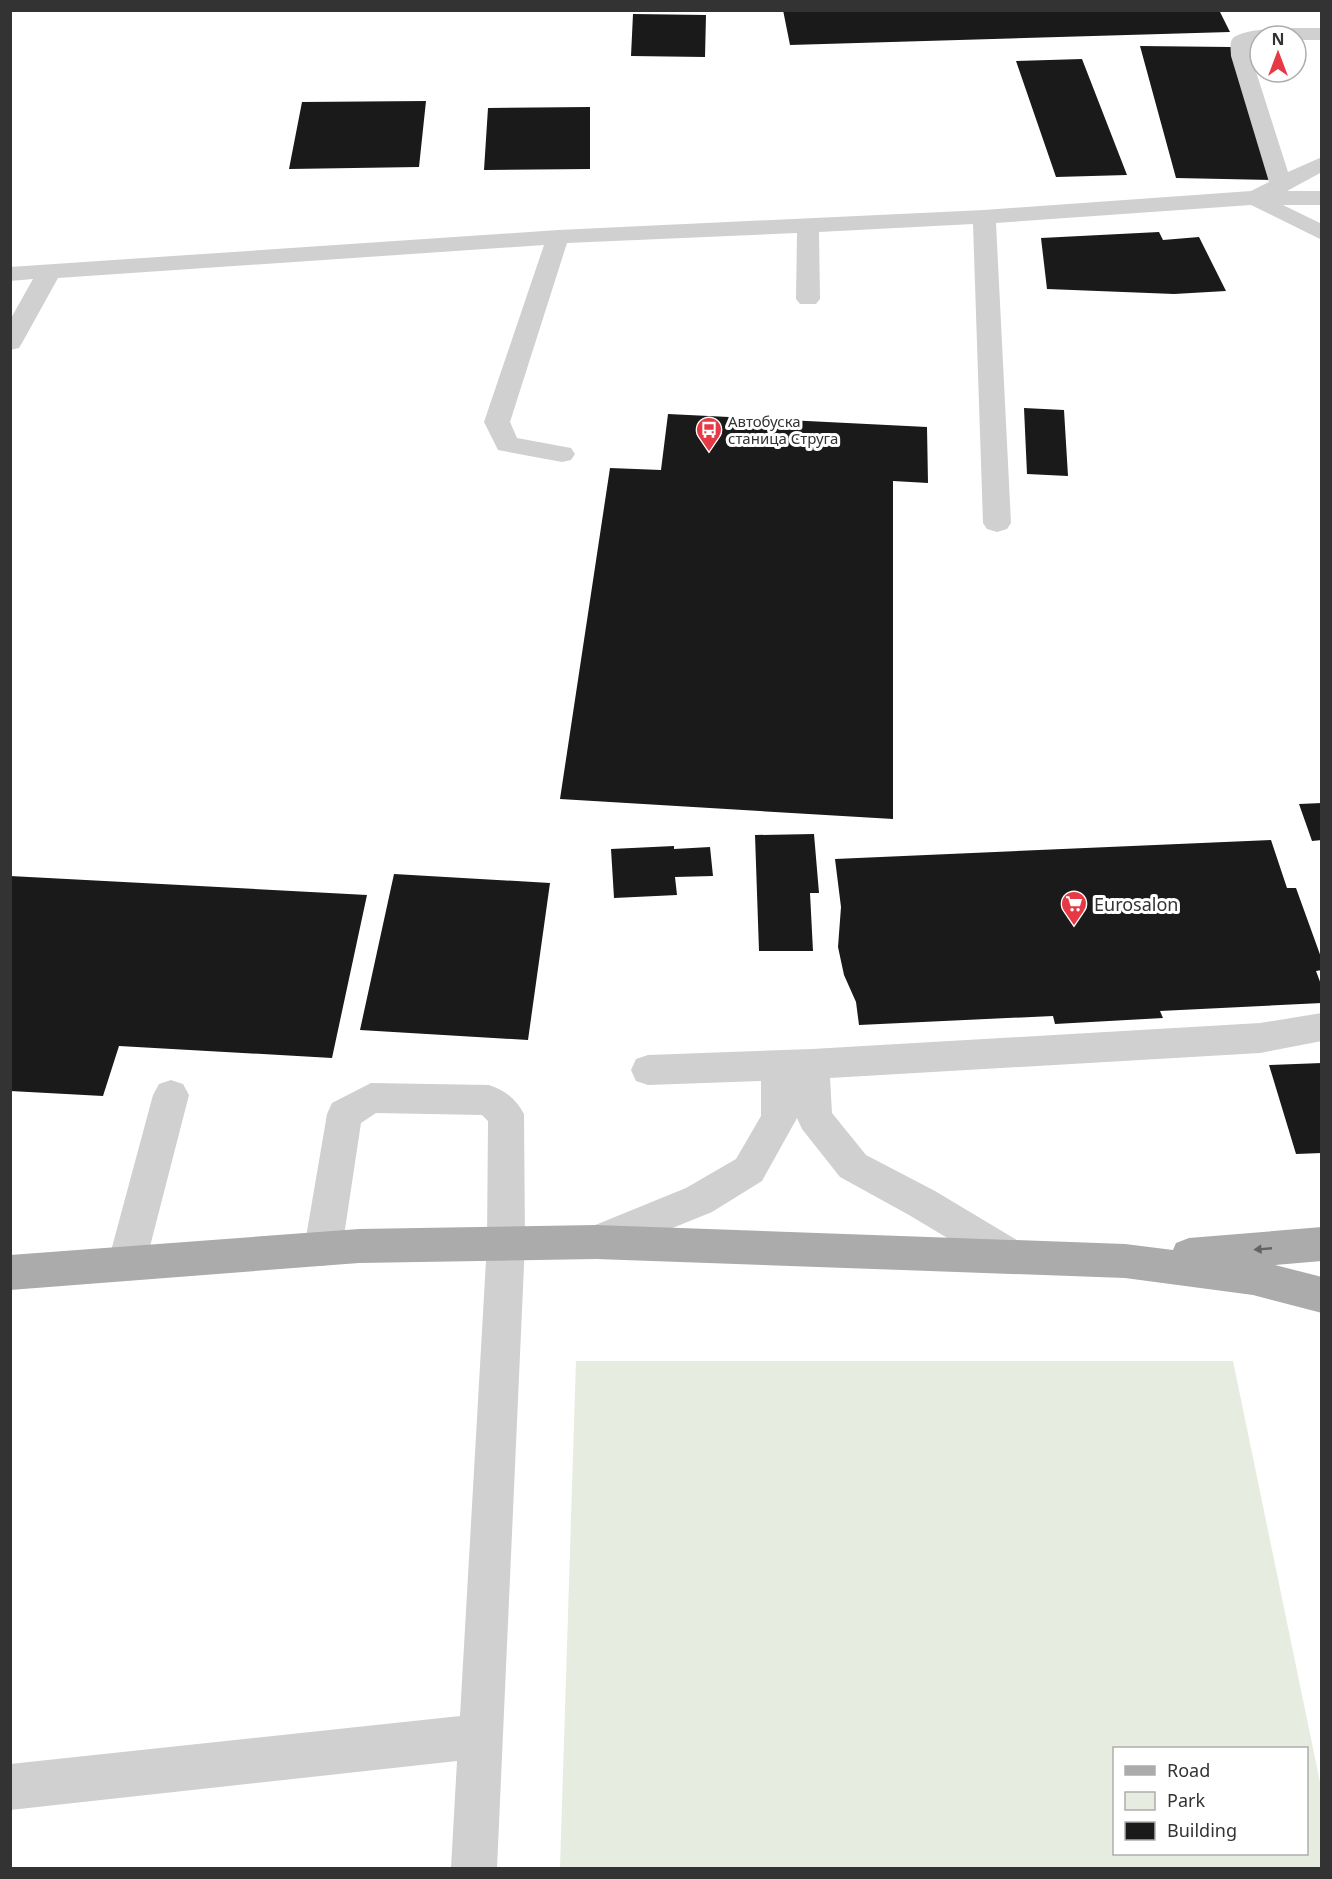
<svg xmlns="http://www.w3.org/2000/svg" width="1332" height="1879" font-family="'Noto Sans',sans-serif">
  <rect width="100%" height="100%" fill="#fff"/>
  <path fill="#e6ecdf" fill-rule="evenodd" d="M576,1361H1233L1321,1787V1868H560ZM1114,1748H1306V1854H1114Z"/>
  <path fill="#1a1a1a" d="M783,10H1219L1230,32L790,45Z
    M633,14L706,15L705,57L631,56Z
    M1140,46L1231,47L1276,180L1176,178Z
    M1082,59L1127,175L1056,177L1016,61Z
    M426,101L419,167L289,169L302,102Z
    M590,107V169L484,170L488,108Z
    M1159,232L1163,240L1199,237L1226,291L1174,294L1047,289L1041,238Z
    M1024,408L1064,410L1068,476L1027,474Z
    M668,414L927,427L928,483L893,481V819L560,799L610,468L661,470Z
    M1322,803V840L1312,841L1299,804Z
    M814,834L819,893H810L813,951H759L755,835Z
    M1271,840L1287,888H1296L1322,960V970L1316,971L1322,987V1003L1160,1011L1163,1018L1055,1024L1053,1016L859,1025L856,1002L844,975L838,947L841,907L835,859Z
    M674,846V849L710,847L713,876L675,877L677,895L614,898L611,849Z
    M394,874L550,883L528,1040L360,1030Z
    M10,876L367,895L332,1058L119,1046L103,1096L10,1091Z
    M1322,1063V1153L1296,1154L1269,1065Z"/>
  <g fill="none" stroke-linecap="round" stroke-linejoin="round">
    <path fill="#d0d0d0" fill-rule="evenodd" d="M1322,28V40H1296V36H1260V42L1251,44V56L1288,172L1322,157V172L1287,191H1322V205H1283L1322,224V240L1251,205L996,223L1011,523L1007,529L997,532L987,529L983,523L973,224L819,232L820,299L816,304H800L796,299L797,233L567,243L510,422L517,438L571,448L575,454L571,460L562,462L498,450L484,422L544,245L58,278L22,343L19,348L10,350V320L33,279L10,281V267L558,230L984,210L1251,191L1269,182L1231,56C1231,51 1229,42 1233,38C1246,26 1303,28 1322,28Z
      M1322,1013V1041L1260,1053L830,1078L832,1113L866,1155L935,1191L1025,1245L1031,1257L1025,1269L1012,1274L999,1269L909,1215L840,1177L802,1129L797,1118L796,1098L797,1118L762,1181L712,1212L596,1259L583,1254L577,1242L583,1230L686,1188L736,1159L761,1116V1081L648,1085L636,1081L631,1070L636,1059L648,1055L812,1049L1260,1023Z
      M171,1080L183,1084L189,1095L146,1262L140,1274L127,1279L114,1274L108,1262L153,1095L159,1084Z
      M371,1083L489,1085C505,1090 516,1099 524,1114L525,1243L497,1868H451L457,1761L10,1810V1764L460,1716L487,1243L488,1121L482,1115L376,1113L361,1123L342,1249L336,1261L323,1266L310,1261L304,1249L327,1114L332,1103Z"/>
    <path fill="#ababab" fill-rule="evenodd" d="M596,1225L1125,1244L1173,1250L1176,1243L1189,1238L1322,1227V1261L1275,1265L1322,1277V1313L1253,1295L1125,1278L596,1259L359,1263L10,1290V1255L359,1229Z"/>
  </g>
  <defs><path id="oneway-solid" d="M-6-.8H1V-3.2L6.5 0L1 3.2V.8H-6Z" transform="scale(1.5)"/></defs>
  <use fill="#636363" href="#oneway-solid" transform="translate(1263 1249) rotate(175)"/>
  <defs>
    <symbol id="bus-pin" viewBox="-11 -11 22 30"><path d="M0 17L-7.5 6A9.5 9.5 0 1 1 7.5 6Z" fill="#e63946" stroke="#fff"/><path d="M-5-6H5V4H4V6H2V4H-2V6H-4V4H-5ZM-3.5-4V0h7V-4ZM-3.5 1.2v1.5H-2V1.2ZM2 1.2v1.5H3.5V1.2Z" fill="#fff"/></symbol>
    <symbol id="supermarket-pin" viewBox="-11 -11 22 30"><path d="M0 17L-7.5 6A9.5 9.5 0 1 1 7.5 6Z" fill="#e63946" stroke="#fff"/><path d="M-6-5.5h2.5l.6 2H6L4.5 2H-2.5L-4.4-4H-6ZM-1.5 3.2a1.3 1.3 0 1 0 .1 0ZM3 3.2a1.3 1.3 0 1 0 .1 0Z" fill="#fff"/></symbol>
  </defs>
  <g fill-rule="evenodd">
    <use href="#bus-pin" x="694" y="415" width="30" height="40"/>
    <use href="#supermarket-pin" x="1059" y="889" width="30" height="40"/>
  </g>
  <g text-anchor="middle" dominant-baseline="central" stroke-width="6" stroke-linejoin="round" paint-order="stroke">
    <g font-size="15" fill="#333" stroke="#fff" text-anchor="start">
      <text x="728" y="421">Автобуска<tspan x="728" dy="17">станица Струга</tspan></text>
    </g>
    <g font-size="18" fill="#333" stroke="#fff" text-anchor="start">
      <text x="1094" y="904">Eurosalon</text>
    </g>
  </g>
  <rect width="1332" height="1879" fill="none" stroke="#333333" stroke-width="24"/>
  <rect x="1113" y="1747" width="195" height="108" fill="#ffffff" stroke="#adadad" stroke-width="1.5"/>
  <rect x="1125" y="1766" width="30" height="9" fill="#ababab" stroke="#adadad" stroke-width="1.5"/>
  <text x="1167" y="1777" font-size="18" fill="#333333">Road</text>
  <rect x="1125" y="1792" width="30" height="18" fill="#e6ecdf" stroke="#adadad" stroke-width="1.5"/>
  <text x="1167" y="1807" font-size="18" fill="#333333">Park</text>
  <rect x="1125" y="1822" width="30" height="18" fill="#1a1a1a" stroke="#adadad" stroke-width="1.5"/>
  <text x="1167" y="1837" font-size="18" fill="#333333">Building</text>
  <g transform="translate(1278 54)"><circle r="28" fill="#ffffff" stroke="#adadad" stroke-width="1.5"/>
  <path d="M0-4.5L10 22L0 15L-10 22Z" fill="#e63946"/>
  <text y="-9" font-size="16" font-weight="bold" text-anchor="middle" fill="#333333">N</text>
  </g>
</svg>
